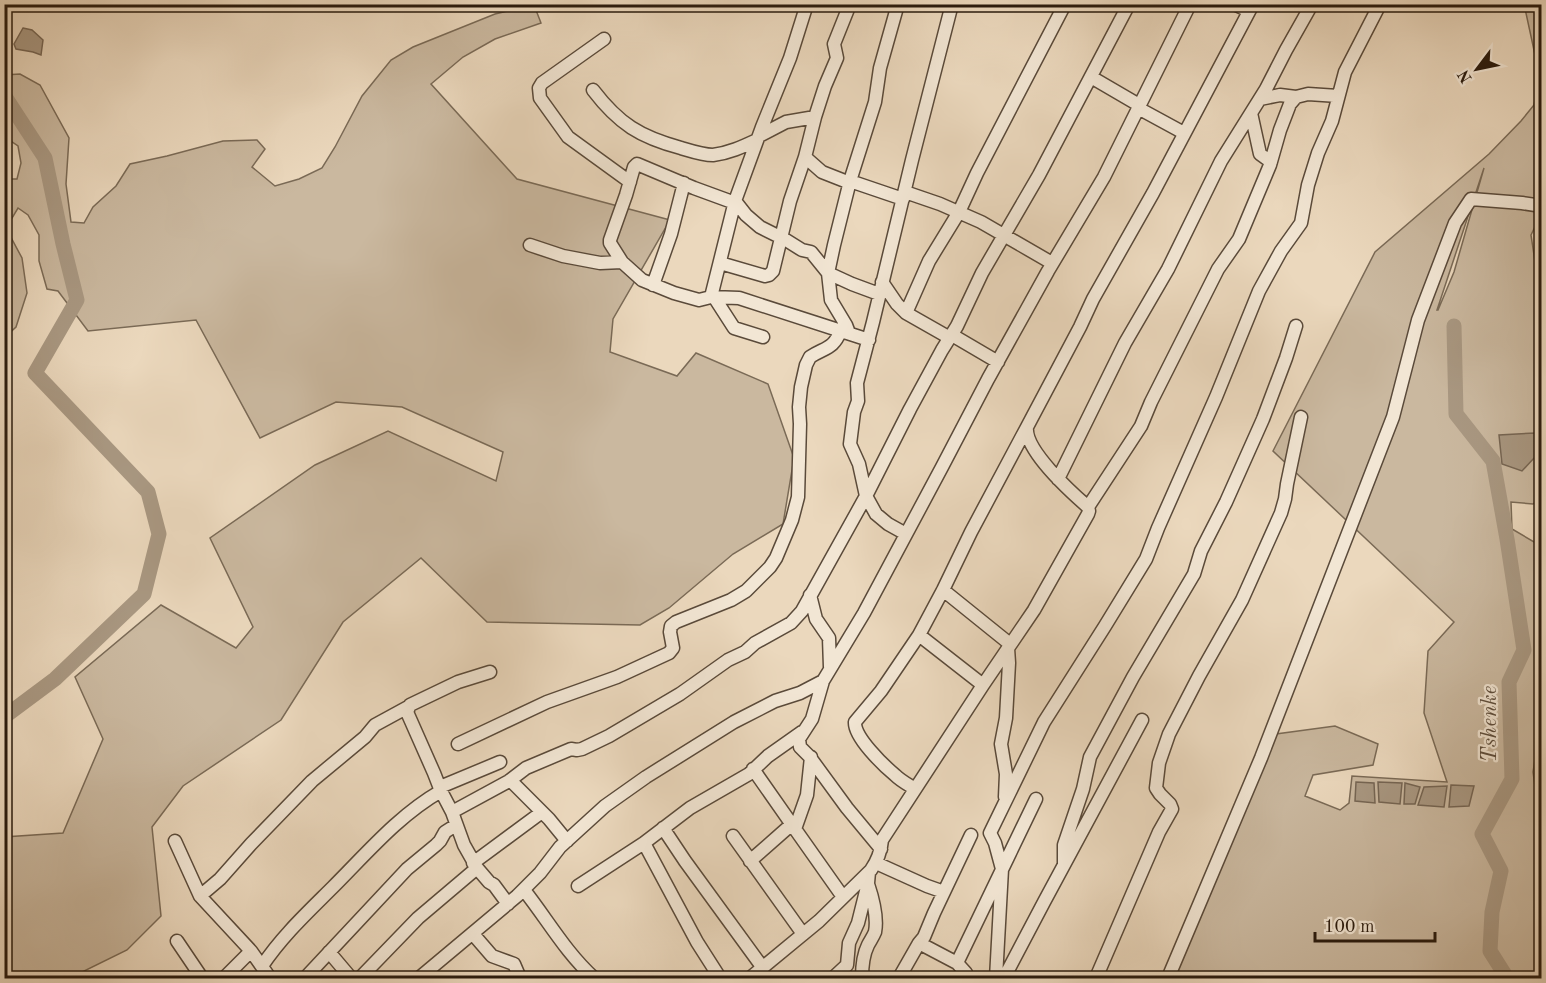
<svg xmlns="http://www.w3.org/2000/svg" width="1546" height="983" font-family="'Old Standard TT',serif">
  <rect width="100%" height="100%" fill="#ebd8bd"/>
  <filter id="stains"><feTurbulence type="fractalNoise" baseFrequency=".00333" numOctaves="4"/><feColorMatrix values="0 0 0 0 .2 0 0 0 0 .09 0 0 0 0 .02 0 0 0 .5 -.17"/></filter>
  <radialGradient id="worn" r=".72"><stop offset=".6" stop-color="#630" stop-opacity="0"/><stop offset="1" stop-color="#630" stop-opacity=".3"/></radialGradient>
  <path fill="#cab89f" stroke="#7a6a56" stroke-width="1.5" fill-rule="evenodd" d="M1524,4L1541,5L1542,212L1531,235L1539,288L1542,296L1541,498L1533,504L1511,502L1512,529L1541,546L1542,718L1533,772L1542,834L1541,978H1168L1276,734L1335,726L1378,744L1373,765L1313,775L1305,796L1340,810L1349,803L1352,776L1447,782L1424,713L1428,651L1454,622L1273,451L1375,252L1489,154L1521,121L1534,105L1540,78ZM1484,168L1454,272L1438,310H1437Z
    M534,5L541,23L495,39L463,57L431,84L517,179L670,220L613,319L610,352L677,376L696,353L768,384L794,458L783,524L733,554L669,608L640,625L487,622L421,558L343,622L281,720L183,786L152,827L161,916L127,950L70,978H5L4,837L63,833L103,739L75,677L161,605L236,648L253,627L210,538L315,465L388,431L496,481L503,452L402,407L336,402L260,438L196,320L88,331L58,291L47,289L39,261V235L28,215L18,208L6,228L22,258L27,293L16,327L5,337V179H17L21,163L18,146L5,137L4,75L20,74L40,85L69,138L66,184L71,222L84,223L93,207L116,186L130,164L167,156L223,141L257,140L265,149L252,167L275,186L299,179L322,168L335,147L362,96L391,60L413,47L495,14Z"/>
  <path fill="#a99882" stroke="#766654" stroke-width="1.5" d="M23,28L32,30L43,40L41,55L33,52L16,49L14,44Z
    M1535,433V457L1522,471L1502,464L1499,435Z
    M1356,782L1374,783L1375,803L1355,801Z
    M1378,782L1402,783L1400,804L1379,802Z
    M1405,783L1420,787L1415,804H1404Z
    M1451,785L1474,786L1469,806L1449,807Z
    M1447,786L1444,807L1418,805L1424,787Z"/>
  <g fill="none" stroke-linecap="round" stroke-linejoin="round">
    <path stroke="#a99882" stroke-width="15" d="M4,95L45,158L63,244L77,300L35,373L148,492L159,534L144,594L55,679L4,717
      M1454,326L1456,414L1493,461L1507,539L1524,650L1509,682L1512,779L1482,834L1501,871L1492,912L1490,951L1507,978"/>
    <defs>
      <path id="minor" d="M1234,4L1249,11
        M604,39L542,83L539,88L540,98L568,137L630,182
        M1091,77L1139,105
        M593,90C619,124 640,137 681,148C691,151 703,155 713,155C729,153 742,147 757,140
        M1260,99L1280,95L1296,97L1308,94L1338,96
        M1138,108L1184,133
        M1251,113L1260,154L1271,162
        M759,136L786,122L815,117
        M805,157L822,172L850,183
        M850,181L903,199
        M905,192L940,204L981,222L1052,263
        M735,201L746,215L760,227L786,240L802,250L811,252L828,273L852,284L879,294
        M735,203L694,188L637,164L634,167L626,195L610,240V243L622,262L642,280L674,293L699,300L711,297L739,298L869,340
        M530,245L563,256L600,263L622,262
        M720,263L765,276L769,275L773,271L790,201L805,157L815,117L825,86L837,58L834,44L850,4
        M882,282L897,304L906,313L950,338
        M653,285L671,234L684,183
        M711,297L735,201L762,127L790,58L807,4
        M714,297L734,328L763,337
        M906,313L929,261L959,212L977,173L1065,4
        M849,333L846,325L831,300L828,273L834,245L850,181L875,102L880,68L898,4
        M952,335L998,362
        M1058,479L1125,343L1168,269L1221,161L1266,89L1286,50L1312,4
        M1088,507L1141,426L1151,402L1218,269L1239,239L1270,165L1280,130L1290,104L1296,97
        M906,534L888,524L876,514L866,496L859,464L850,444L854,412L858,401L857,383L873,322L912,160L952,4
        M943,590L1010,644
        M810,595L816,619L829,638L830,667
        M919,635L983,685
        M490,672L458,682L410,705L407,712L434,773L441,791L452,812L464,845L477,868L489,882L494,885L508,904
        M458,744L547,702L617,677L669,653L673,648L670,632L671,626L676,622L731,600L746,591L770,567L776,558L792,520L798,497L800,424L799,407L801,387L806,365L810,357C825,347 833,350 841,330
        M811,757L807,795L795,829L843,897
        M753,769L795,829
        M510,780L549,819L567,841
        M440,787L500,762
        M915,789C909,785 901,781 895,775C883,765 854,737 855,722L881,691L919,635L943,590L971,532L1027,427
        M1005,797L1006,774L1001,744L1006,718L1009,663L1008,648
        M452,812L509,781L526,768L571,749L577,750L582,749L609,736L680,694L728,660L745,652L755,643L791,623L802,611L866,496L910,409L942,350L957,326L982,273L1039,175L1129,4
        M663,828L685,861L763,968
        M733,836L803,934
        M175,841L200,896L251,951L270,978
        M644,843L697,942L720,978
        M881,849L847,808L809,756L800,747L799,739L812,719L823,681L864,613L942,467L988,379L1048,271L1104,177L1190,4
        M750,861L792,824
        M473,863L542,812
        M876,863L927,886L944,892
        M1064,864V845L1083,789L1090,757L1133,677L1194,574L1201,551L1226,502L1263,419L1286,358L1296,326
        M578,886L644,843L690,808L749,774L768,756L802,732
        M524,890C547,919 566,953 594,978
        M200,896L220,879L251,844L312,781L365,737L375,725L408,707
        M473,934L492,956L514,964L520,978
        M177,941L202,978
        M919,943L957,963
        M329,952L351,978
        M262,966C282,936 308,912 333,887C367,853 399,815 441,791
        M224,978L251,951
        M305,978L407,869L436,845L440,841L445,832L456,825
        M360,978L418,918L477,868
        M419,978L517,896L540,873L560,847L605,806L646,777L734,722L775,701L800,693L823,681
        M750,978L819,921L871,870C878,860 881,851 882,840L983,685L1034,610L1088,514L1089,511L1088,507C1072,493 1024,450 1027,427L1080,327L1093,299L1153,193L1253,4
        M833,978L847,965L849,943L858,923L868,883L869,872
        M862,978C862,967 863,955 868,945C870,941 873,937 875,932C878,917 873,899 868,884
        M899,978L919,943L924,937L934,913L971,835
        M965,978L966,973L957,963L1036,799
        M996,978L1002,869L995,843L990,833L1044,722L1105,626L1146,559L1158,528L1216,397L1259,291L1281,251L1301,223L1308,185L1318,153L1332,121L1345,72L1380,4
        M1004,978L1044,902L1142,720
        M1096,978L1159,832L1172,809L1170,804L1160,794L1156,788L1159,763L1169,734L1199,676L1242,600L1281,513L1285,499L1287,484L1301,417
        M1168,978L1261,758L1393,417L1418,320L1455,223L1471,199L1522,203L1542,206"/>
    </defs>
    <use href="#minor" stroke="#5a4a3a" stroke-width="15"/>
    <use href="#minor" stroke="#f2e6d4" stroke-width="12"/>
  </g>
  <g text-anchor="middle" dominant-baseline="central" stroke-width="4.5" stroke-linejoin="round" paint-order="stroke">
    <g font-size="22" font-style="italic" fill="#5d4d3c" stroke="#f2e6d4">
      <text transform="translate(1490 724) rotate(-90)">Tshenke</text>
    </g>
  </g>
  <rect width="1546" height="983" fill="none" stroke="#ebd8bd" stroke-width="24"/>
  <rect x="6" y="6" width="1534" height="971" fill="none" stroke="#2a1b0e" stroke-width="3"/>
  <rect x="12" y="12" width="1522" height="959" fill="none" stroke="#2a1b0e" stroke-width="1.5"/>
  <g transform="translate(1477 69) rotate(238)" stroke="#f2e6d4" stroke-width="4.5" paint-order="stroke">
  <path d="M0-4.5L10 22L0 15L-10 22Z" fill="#2a1b0e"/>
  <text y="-9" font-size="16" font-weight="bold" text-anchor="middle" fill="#2a1b0e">N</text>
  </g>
  <path d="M1315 932v9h120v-9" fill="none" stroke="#2a1b0e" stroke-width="3"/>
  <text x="1324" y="932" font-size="18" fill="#2a1b0e" stroke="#f2e6d4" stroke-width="4.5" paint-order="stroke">100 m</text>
  <rect width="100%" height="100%" filter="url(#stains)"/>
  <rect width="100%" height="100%" fill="url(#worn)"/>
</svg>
